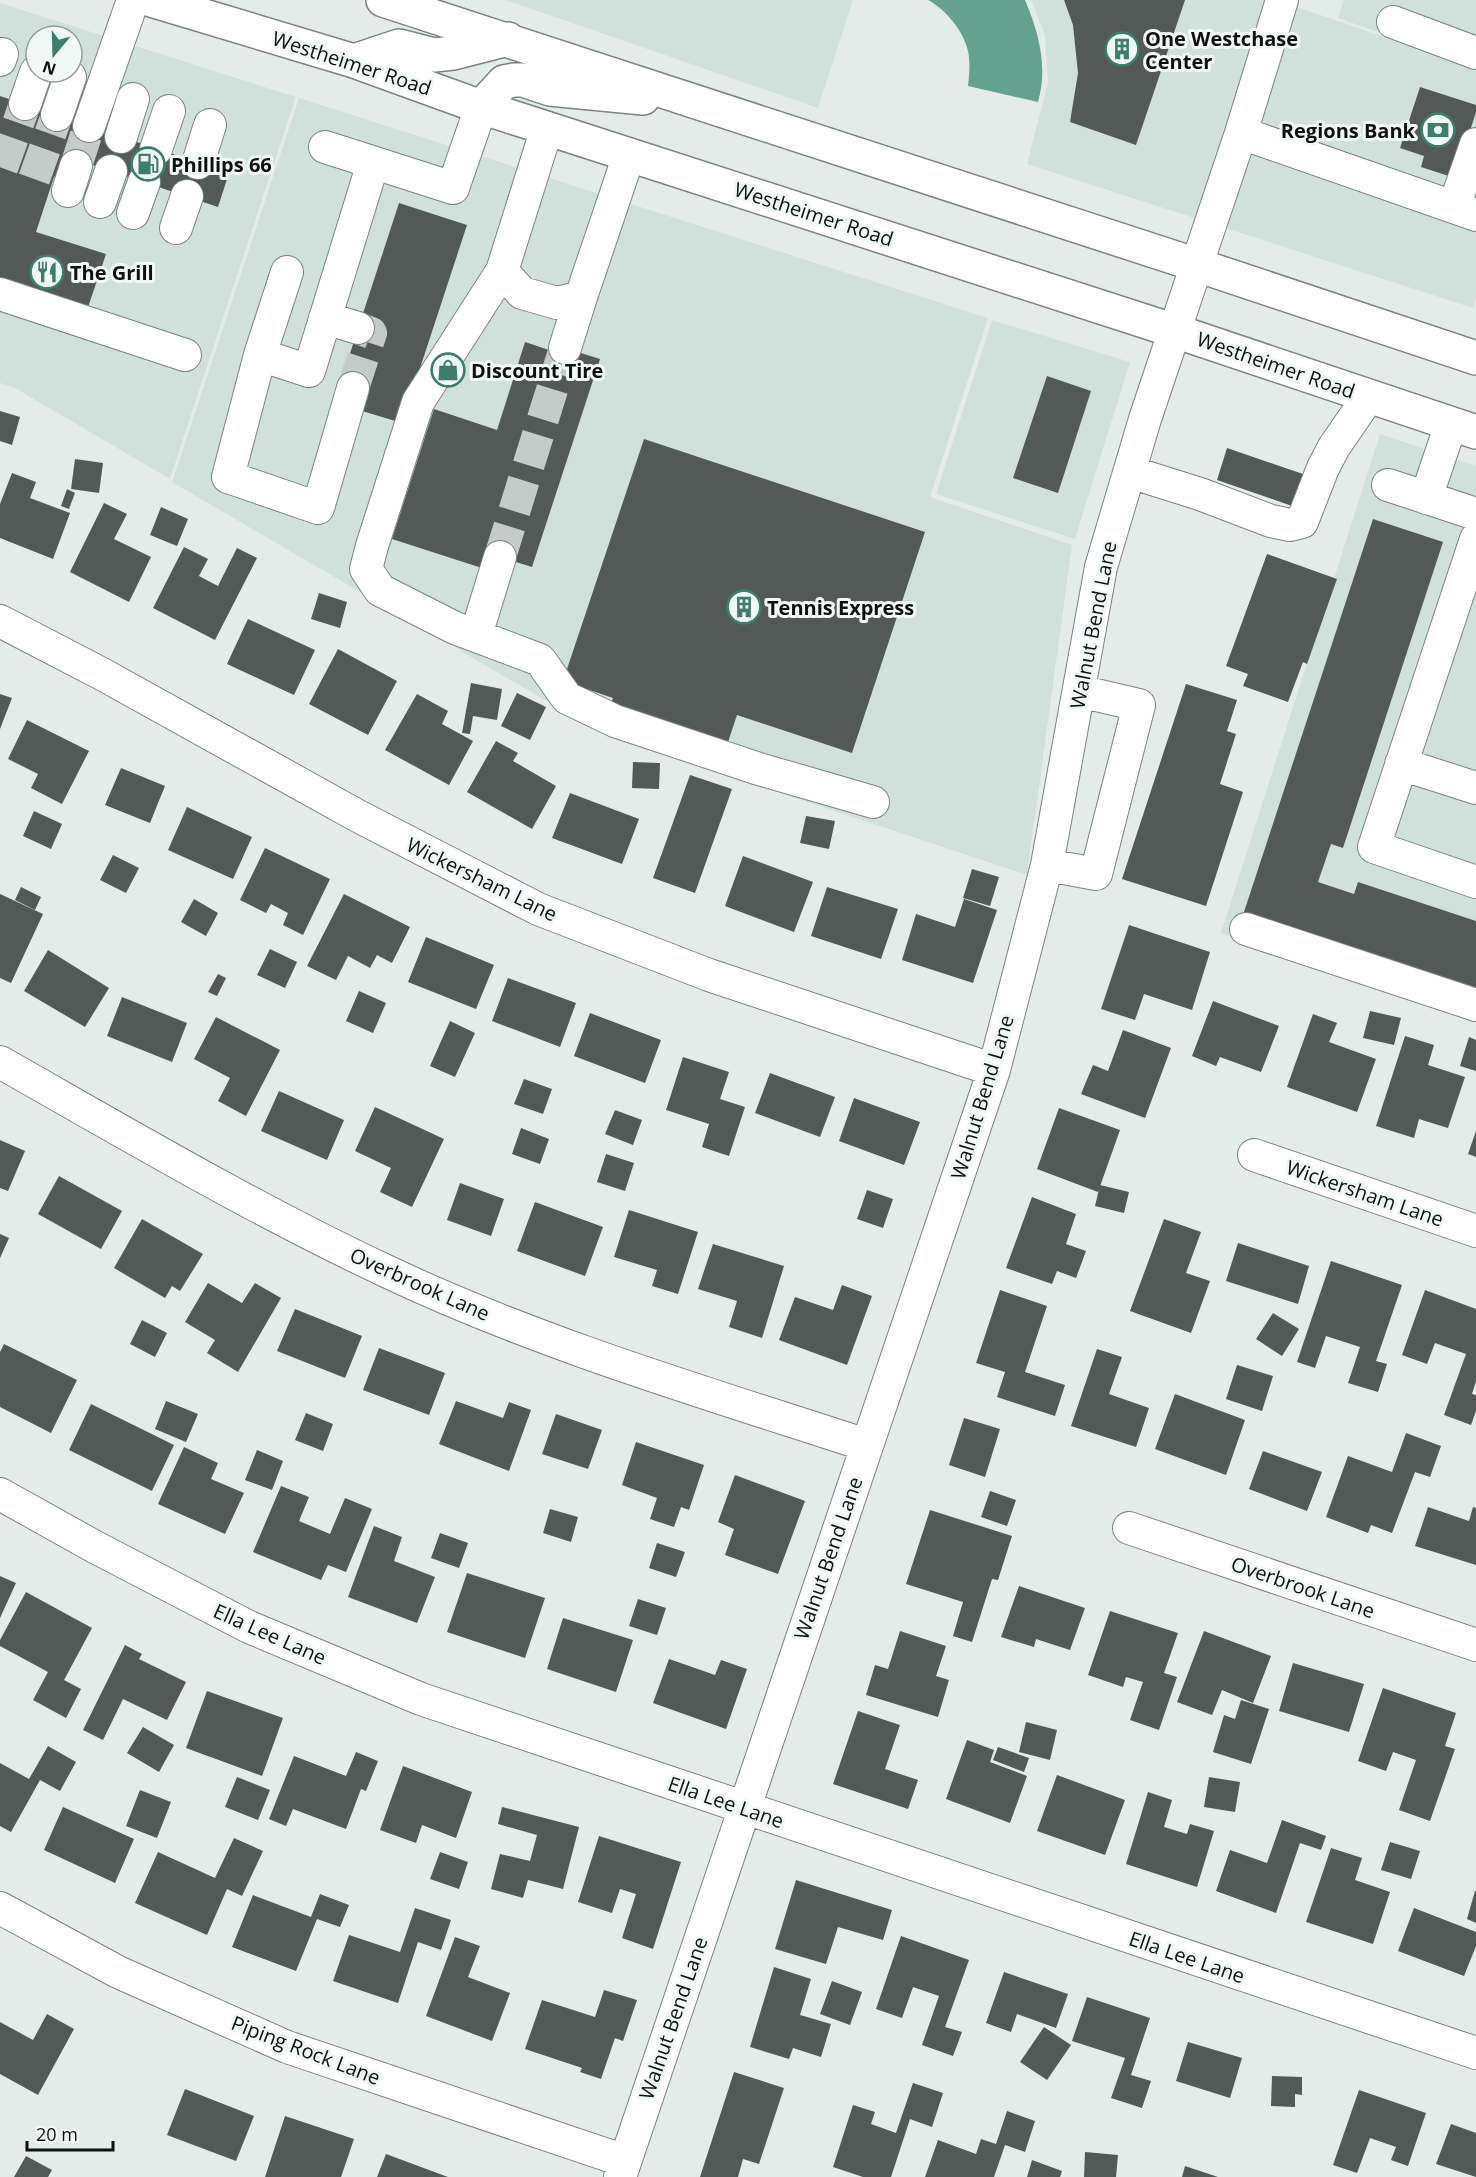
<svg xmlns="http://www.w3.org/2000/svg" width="1476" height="2177" font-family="'Open Sans',sans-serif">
  <rect width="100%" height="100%" fill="#e4ece9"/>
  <path fill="#d0e1db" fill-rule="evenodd" d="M506,0H853L818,108Z
    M1031,0H1276L1476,68V297L1473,308L1027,164L1048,82L1045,35Z
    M1344,0H1476V66L1338,18Z
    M0,3L296,97L170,479L15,388L0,383ZM36,36H72V72H36Z
    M299,98L988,318L930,497L1072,545L1027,875L601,733L172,482Z
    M992,320L1130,362L1075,539L936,494Z
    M1380,434L1476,466V1020L1221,933Z"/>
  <path fill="#64a18e" d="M928,0H1025C1039,33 1048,67 1038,102L968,86C969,77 970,67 969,57C967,35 947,10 928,0Z"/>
  <path fill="#525957" d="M1064,0H1185L1136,145L1070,122L1078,73L1073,25Z
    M1420,87L1476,105V112L1455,178L1421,167L1424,156L1400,148Z
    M0,96L229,173L218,207L84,162L54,177L36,232L106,254L84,319L0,282Z
    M399,203L467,225L402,423L362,411L340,384Z
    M525,342L549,350L552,344L600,359L532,567L490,554L485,569L392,539L434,409L497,430Z
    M1047,376L1091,391L1058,493L1013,478Z
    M0,411L20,417L12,445L0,441Z
    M644,439L925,532L852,753L737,715L727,745L610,706L613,698L563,681Z
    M1227,448L1303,474L1292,506L1217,480Z
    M75,459L103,463L99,493L71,489Z
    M12,473L36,482L30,498L70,513L53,559L0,538V504Z
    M67,489L75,493L69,509L61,506Z
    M104,503L127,514L114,539L151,557L129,602L70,572Z
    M161,507L188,519L177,546L150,535Z
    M1373,519L1443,542L1343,848L1331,844L1318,882L1354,894L1358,882L1476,921V994L1242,918Z
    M184,547L208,559L199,576L218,586L237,548L257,558L215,640L153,608Z
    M1267,554L1337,579L1307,664L1303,662L1288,702L1243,686L1248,674L1226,666Z
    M319,593L347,602L340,628L311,619Z
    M248,619L315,650L294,695L227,664Z
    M338,649L397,681L368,735L309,704Z
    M471,683L502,689L497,720L473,716L470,734L462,733Z
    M1186,684L1237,700L1227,731L1236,734L1220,784L1243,792L1206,906L1122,879Z
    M517,693L546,707L530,740L501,726Z
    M0,694L12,698L0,729Z
    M417,694L448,711L442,724L473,741L449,785L385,750Z
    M27,720L89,751L62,804L31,788L38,774L8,759Z
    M496,741L518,753L513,761L556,786L532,829L467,792Z
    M633,762L660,763L659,789L632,788Z
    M121,768L165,786L150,823L105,805Z
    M690,775L732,789L695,893L653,878Z
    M570,793L639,819L622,864L552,838Z
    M187,807L252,837L233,879L168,850Z
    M34,811L62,824L51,849L23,836Z
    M806,816L835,821L829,849L800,843Z
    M265,848L330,879L303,935L283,925L288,913L271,904L266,913L240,900Z
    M113,855L139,868L126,893L100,880Z
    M743,856L813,882L794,932L725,906Z
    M972,869L999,877L990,906L963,898Z
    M21,887L41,897L35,910L15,900Z
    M827,887L898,909L881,959L811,936Z
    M0,894L43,914L11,983L0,978Z
    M344,894L410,927L392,963L377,955L370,968L348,956L336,980L307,966Z
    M194,899L218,913L206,936L181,922Z
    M964,899L997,910L973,983L902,960L916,914L955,927Z
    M1129,925L1210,952L1192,1010L1144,994L1135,1020L1101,1009Z
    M426,937L494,965L476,1009L408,982Z
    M270,949L297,962L285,988L257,975Z
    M48,950L109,988L85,1027L24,991Z
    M218,974L226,978L217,996L208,992Z
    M508,978L576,1003L560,1047L492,1021Z
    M359,991L386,1003L373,1033L346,1021Z
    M122,997L187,1023L172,1062L107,1036Z
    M1213,1001L1279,1026L1261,1072L1220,1057L1216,1066L1192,1056Z
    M1370,1011L1401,1018L1394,1045L1363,1038Z
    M590,1013L661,1040L645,1083L574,1056Z
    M1313,1014L1337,1023L1329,1042L1376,1059L1357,1112L1287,1087Z
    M216,1017L280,1050L246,1116L218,1101L230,1078L194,1059Z
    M450,1021L475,1033L455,1077L430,1066Z
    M1123,1030L1171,1048L1145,1118L1081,1094L1093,1065L1108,1071Z
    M1405,1036L1434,1045L1428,1065L1465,1077L1448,1128L1419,1119L1414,1138L1376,1126Z
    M1469,1037L1476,1040V1071L1460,1066Z
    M683,1057L729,1072L720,1099L745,1107L729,1156L702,1147L709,1124L666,1110Z
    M770,1073L835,1097L820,1137L755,1113Z
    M524,1079L552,1089L543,1114L514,1104Z
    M279,1091L344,1120L327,1160L261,1131Z
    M854,1098L920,1122L904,1165L839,1141Z
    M375,1107L444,1139L412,1207L380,1192L391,1168L355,1151Z
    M1059,1108L1120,1130L1098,1192L1037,1169Z
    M615,1110L642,1120L633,1145L605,1134Z
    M521,1128L549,1139L540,1164L512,1154Z
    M1476,1131V1157L1468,1154Z
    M0,1140L25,1151L8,1191L0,1188Z
    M606,1154L634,1163L625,1191L597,1182Z
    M59,1176L122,1211L101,1249L38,1214Z
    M460,1183L504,1199L491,1236L447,1220Z
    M1100,1185L1129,1192L1124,1213L1095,1206Z
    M867,1190L893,1199L883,1228L857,1219Z
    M1032,1197L1076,1214L1066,1244L1086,1251L1076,1278L1057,1271L1052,1284L1006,1268Z
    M535,1202L603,1227L585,1276L517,1251Z
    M629,1210L698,1232L678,1294L652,1286L657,1270L614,1257Z
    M142,1219L203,1254L180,1291L172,1286L165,1298L114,1268Z
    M1164,1219L1201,1232L1186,1273L1210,1281L1191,1333L1130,1311Z
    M0,1234L9,1238L0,1258Z
    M1238,1243L1309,1266L1298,1304L1226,1281Z
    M713,1244L784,1266L762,1338L729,1327L737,1301L698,1289Z
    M1331,1261L1402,1285L1376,1361L1387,1364L1378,1392L1348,1383L1360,1347L1326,1336L1315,1368L1297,1362Z
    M208,1283L242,1303L255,1283L281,1298L238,1372L207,1353L215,1340L185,1322Z
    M842,1285L872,1296L847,1365L779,1340L795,1297L833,1310Z
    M1000,1290L1047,1306L1025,1372L1065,1385L1055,1416L997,1397L1005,1372L976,1363Z
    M1425,1290L1476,1309V1381L1472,1394L1476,1395V1411L1471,1425L1444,1415L1466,1354L1435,1343L1427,1364L1402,1355Z
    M295,1309L362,1336L345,1378L277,1351Z
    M1273,1313L1299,1329L1282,1356L1256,1339Z
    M142,1320L167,1333L155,1357L130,1344Z
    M4,1344L77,1380L51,1433L0,1407V1352Z
    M379,1348L445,1373L429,1415L363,1390Z
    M1097,1349L1122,1357L1109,1394L1149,1408L1136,1447L1071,1426Z
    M1237,1365L1273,1376L1262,1411L1226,1399Z
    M1175,1394L1245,1420L1226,1475L1155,1449Z
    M166,1401L198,1414L186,1442L155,1429Z
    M456,1401L503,1418L509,1402L531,1410L509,1471L439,1444Z
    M91,1404L174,1445L152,1491L69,1450Z
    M306,1413L333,1424L323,1451L295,1440Z
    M556,1414L602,1430L588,1469L542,1454Z
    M964,1418L1000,1429L985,1477L949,1465Z
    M1406,1433L1441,1446L1430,1477L1415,1472L1392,1533L1371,1525L1368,1533L1326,1517L1348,1456L1392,1472Z
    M636,1442L704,1465L689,1510L681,1507L674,1527L650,1519L657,1498L622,1485Z
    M184,1447L218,1463L211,1479L244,1493L225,1534L158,1504Z
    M257,1450L283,1461L272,1490L245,1480Z
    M1263,1451L1322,1472L1307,1511L1249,1489Z
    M735,1475L805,1501L778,1574L725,1555L734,1529L718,1522Z
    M281,1486L309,1497L299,1521L330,1534L345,1498L372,1509L346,1572L328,1565L321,1580L253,1552Z
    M990,1491L1016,1500L1007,1526L981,1517Z
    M1428,1507L1469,1521L1473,1507L1476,1508V1565L1415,1546Z
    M550,1509L578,1517L571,1542L543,1533Z
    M930,1510L1012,1536L998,1580L992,1579L972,1642L953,1636L963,1602L906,1584Z
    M374,1526L402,1537L394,1561L435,1577L417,1623L348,1597Z
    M440,1533L468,1543L459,1568L431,1558Z
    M657,1543L685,1552L676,1577L649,1568Z
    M467,1573L545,1598L525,1658L447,1632Z
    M0,1576L16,1583L0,1618Z
    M1019,1586L1085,1608L1070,1650L1036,1639L1034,1647L1001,1637Z
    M26,1592L92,1628L64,1680L81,1689L66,1718L33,1700L48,1672L0,1646V1640Z
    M638,1599L666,1608L657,1635L629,1626Z
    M1110,1611L1178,1633L1164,1673L1177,1677L1159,1730L1130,1720L1143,1682L1126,1677L1123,1687L1088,1675Z
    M563,1618L633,1640L616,1692L547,1669Z
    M900,1631L946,1646L936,1676L949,1680L938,1717L866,1695L875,1665L888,1669Z
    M1204,1631L1271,1656L1253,1703L1222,1690L1212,1715L1177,1702Z
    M125,1645L142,1654L139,1659L186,1682L167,1720L123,1699L103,1740L83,1730Z
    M669,1659L715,1675L721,1660L747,1669L726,1729L653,1703Z
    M1293,1663L1364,1684L1349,1732L1279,1711Z
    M1383,1688L1456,1713L1445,1746L1455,1749L1430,1821L1399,1810L1416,1760L1393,1752L1386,1771L1358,1761Z
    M207,1691L283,1718L262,1776L186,1748Z
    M1241,1700L1269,1709L1251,1764L1213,1752L1224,1715L1235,1719Z
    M858,1711L900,1725L885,1769L918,1780L908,1809L833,1784Z
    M1026,1722L1057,1730L1050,1760L1019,1752Z
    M143,1727L174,1745L159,1772L127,1753Z
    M967,1740L994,1750L990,1762L1027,1776L1010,1823L946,1799Z
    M48,1746L76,1762L60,1791L40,1780L11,1832L0,1826V1763L29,1779Z
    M998,1747L1029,1758L1024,1772L993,1760Z
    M356,1752L378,1761L366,1791L361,1789L346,1829L293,1809L286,1826L269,1819L294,1756L346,1776Z
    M403,1766L472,1792L456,1838L422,1825L416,1843L380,1830Z
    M1057,1775L1125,1800L1105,1855L1037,1831Z
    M237,1777L270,1790L258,1820L225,1807Z
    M1209,1777L1240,1782L1235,1812L1204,1807Z
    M140,1790L171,1802L157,1838L126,1826Z
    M1148,1792L1172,1800L1164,1827L1187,1834L1190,1824L1214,1831L1197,1887L1126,1864Z
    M63,1807L134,1839L115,1883L44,1850Z
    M502,1807L579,1827L563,1889L528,1880L523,1898L491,1889L500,1854L530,1861L537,1835L498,1824Z
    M1282,1820L1326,1836L1321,1850L1300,1843L1276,1913L1216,1891L1230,1850L1267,1863Z
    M599,1836L681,1862L653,1949L622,1938L636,1894L620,1889L612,1913L578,1902Z
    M234,1838L263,1851L242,1896L227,1889L207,1935L135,1903L158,1852L215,1878Z
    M1390,1842L1420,1851L1411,1879L1381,1870Z
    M1331,1848L1362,1858L1355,1880L1390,1892L1373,1944L1306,1922Z
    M440,1852L468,1862L459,1889L430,1879Z
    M796,1880L892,1910L883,1940L838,1927L826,1964L775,1949Z
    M1475,1891H1476V1923L1467,1919Z
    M320,1894L349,1905L340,1927L317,1919L296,1971L232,1947L253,1895L311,1917Z
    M415,1908L451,1920L441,1950L418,1942L398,2003L333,1981L349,1935L400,1952Z
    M1414,1908L1476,1932V1946L1464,1976L1398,1951Z
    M901,1936L969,1960L945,2027L962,2032L953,2056L922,2045L939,1996L913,1987L902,2018L876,2009Z
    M455,1937L480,1946L468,1977L510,1993L492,2041L426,2016Z
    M774,1967L811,1979L800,2015L831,2024L821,2057L793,2048L789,2059L750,2047Z
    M1004,1972L1068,1994L1056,2028L1017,2014L1011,2032L986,2023Z
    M832,1981L862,1992L850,2025L820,2014Z
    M604,1990L637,2000L623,2041L615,2038L601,2079L580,2072L582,2068L525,2049L542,2000L595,2017Z
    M1087,1997L1150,2018L1131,2075L1151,2081L1142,2108L1111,2098L1125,2058L1072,2041Z
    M47,2014L74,2029L38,2095L0,2074V2022L33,2040Z
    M1044,2027L1071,2045L1047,2080L1020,2062Z
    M1188,2042L1242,2058L1230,2098L1176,2081Z
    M734,2072L784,2088L759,2164L743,2159L738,2177H700Z
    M1272,2076L1302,2077V2095L1295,2094V2107L1271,2106Z
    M913,2083L943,2093L932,2127L910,2119L891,2177H863L833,2167L853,2105L875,2112L871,2124L896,2133Z
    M185,2089L254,2116L236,2161L167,2135Z
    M1359,2090L1426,2113L1408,2166L1391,2160L1396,2147L1370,2138L1357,2173L1333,2165Z
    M1007,2111L1035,2121L1025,2152L1005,2145L994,2177H925L938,2140L976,2154L981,2139L996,2144Z
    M285,2116L354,2139L341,2177H265Z
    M1451,2124L1476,2133V2177L1436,2164Z
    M1085,2152L1118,2155L1116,2177H1084Z
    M386,2154L448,2177H377Z
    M26,2156L52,2170L48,2177H14Z
    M1032,2160L1062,2171L1060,2177H1027Z
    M1185,2166L1218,2177H1182Z"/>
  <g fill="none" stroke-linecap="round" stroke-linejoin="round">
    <path stroke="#c4cbc8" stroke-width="32" stroke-dasharray="32 16" stroke-linecap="butt" d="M76,166L89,126
      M2,168L25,104
      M34,179L57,115
      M353,388L371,333L358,328
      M500,557L565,348"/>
    <defs>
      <path id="minor" d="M1393,22L1476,53
        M0,60L2,54
        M25,104L36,72
        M57,115L70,77
        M89,126L133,0
        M547,128L502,271L522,293L557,303L581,297L629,155
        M1241,133L1476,215
        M121,137L133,99
        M325,147L453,188L481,107
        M156,149L169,111
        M198,163L210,125
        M68,191L76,166
        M100,202L111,171
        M1454,207L1476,144
        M133,213L144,182
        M176,228L187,196
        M502,271L418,402L372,546L366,569L380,590L455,628L540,660L567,698L615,721L759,769L873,802
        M287,272L260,355L309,371L373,163
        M0,294L185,355
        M325,318L358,328
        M565,348L581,297
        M260,355L228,477L318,508L353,388
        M1130,472L1200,494L1271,521L1290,525L1302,522L1323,468L1334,447L1369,396
        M1388,485L1476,514
        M1426,498L1451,424
        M1476,539L1374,847L1476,882
        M0,621L102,674L358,816L538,909L709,975L994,1070
        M476,635L500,557
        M1401,764L1476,788
        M1047,865L1096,874L1139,705L1079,691
        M1246,929L1476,1005
        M0,1062C127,1134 254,1209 386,1271C540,1344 704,1392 866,1445
        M1254,1155L1476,1231
        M0,1494L95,1547L249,1627L421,1699L1476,2053
        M1129,1528L1476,1645
        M0,1908L118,1972L287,2047L625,2161
        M620,2177L994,1070L1047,865L1101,567L1145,419L1241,133L1282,0"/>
      <path id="major" d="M151,0L354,61L481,107L1175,331L1476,432
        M383,0L1197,265L1476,358
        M354,61L399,46L434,55L453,53L508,39
        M481,107L504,82L514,80H523L550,89L643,98"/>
    </defs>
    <use href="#minor" stroke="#7b8380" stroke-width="34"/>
    <use href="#major" stroke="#7b8380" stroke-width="36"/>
    <use href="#minor" stroke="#fff" stroke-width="32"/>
    <use href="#major" stroke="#fff" stroke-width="33"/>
  </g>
  <defs>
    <symbol id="building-ring" viewBox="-11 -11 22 22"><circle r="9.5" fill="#f1f9f6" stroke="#3d7d6b" stroke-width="1.5"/><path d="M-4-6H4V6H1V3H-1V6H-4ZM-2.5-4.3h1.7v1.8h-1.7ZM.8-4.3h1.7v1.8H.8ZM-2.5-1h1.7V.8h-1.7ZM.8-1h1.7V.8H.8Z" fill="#3d7d6b"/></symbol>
    <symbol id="bank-ring" viewBox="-11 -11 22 22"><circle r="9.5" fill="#f1f9f6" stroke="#3d7d6b" stroke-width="1.5"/><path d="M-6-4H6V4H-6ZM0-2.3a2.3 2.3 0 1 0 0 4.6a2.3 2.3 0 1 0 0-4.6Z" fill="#3d7d6b"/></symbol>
    <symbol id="fuel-ring" viewBox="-11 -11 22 22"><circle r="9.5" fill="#f1f9f6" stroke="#3d7d6b" stroke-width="1.5"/><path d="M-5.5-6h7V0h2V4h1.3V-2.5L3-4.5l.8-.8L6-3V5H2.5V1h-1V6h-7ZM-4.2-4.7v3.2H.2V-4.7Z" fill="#3d7d6b"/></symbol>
    <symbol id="restaurant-ring" viewBox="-11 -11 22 22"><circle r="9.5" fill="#f1f9f6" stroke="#3d7d6b" stroke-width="1.5"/><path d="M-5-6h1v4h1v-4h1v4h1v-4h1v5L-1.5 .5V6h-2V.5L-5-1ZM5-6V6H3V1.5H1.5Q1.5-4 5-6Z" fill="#3d7d6b"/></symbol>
    <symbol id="shop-ring" viewBox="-11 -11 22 22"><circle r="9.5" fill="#f1f9f6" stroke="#3d7d6b" stroke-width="1.5"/><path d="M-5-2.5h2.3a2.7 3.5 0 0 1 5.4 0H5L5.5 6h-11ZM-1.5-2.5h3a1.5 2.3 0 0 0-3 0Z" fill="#3d7d6b"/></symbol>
  </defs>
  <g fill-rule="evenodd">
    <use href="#building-ring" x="1103" y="30" width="38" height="38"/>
    <use href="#bank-ring" x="1419" y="111" width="38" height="38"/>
    <use href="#fuel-ring" x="129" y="145" width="38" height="38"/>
    <use href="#restaurant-ring" x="28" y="253" width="38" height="38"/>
    <use href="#shop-ring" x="429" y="351" width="38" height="38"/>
    <use href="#building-ring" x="725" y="588" width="38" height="38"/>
  </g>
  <g text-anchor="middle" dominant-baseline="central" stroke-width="6" stroke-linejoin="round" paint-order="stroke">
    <g font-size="20" font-weight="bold" fill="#0e1110" stroke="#f1f9f6" text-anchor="start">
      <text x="1145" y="38">One Westchase<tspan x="1145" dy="23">Center</tspan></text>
      <text x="1415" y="130" text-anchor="end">Regions Bank</text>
      <text x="171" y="164">Phillips 66</text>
      <text x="70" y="272">The Grill</text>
      <text x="471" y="370">Discount Tire</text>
      <text x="767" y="607">Tennis Express</text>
    </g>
    <g font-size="20" fill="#0e1110" stroke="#f1f9f6">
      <text transform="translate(352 63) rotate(18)">Westheimer Road</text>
      <text transform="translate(814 214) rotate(18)">Westheimer Road</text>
      <text transform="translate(1276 365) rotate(19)">Westheimer Road</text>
      <text transform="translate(1093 625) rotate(-79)">Walnut Bend Lane</text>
      <text transform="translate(482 879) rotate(26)">Wickersham Lane</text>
      <text transform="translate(982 1097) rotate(-73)">Walnut Bend Lane</text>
      <text transform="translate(1365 1193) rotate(19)">Wickersham Lane</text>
      <text transform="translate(420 1284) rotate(24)">Overbrook Lane</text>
      <text transform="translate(828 1558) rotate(-71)">Walnut Bend Lane</text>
      <text transform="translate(1303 1587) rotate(19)">Overbrook Lane</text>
      <text transform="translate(270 1634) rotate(24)">Ella Lee Lane</text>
      <text transform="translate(726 1802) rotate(19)">Ella Lee Lane</text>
      <text transform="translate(1187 1957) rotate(19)">Ella Lee Lane</text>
      <text transform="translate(673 2018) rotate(-71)">Walnut Bend Lane</text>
      <text transform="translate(306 2050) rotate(21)">Piping Rock Lane</text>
    </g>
  </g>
  <g transform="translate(54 54) rotate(199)"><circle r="28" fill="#f1f9f6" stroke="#969c9a" stroke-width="1.5"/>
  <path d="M0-4.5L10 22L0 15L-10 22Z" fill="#3d7d6b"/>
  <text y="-9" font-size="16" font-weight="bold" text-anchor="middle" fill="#0e1110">N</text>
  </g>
  <path d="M27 2141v9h86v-9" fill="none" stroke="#0e1110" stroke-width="3"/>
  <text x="36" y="2141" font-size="18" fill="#0e1110" stroke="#f1f9f6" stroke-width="4.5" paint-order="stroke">20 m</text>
</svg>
